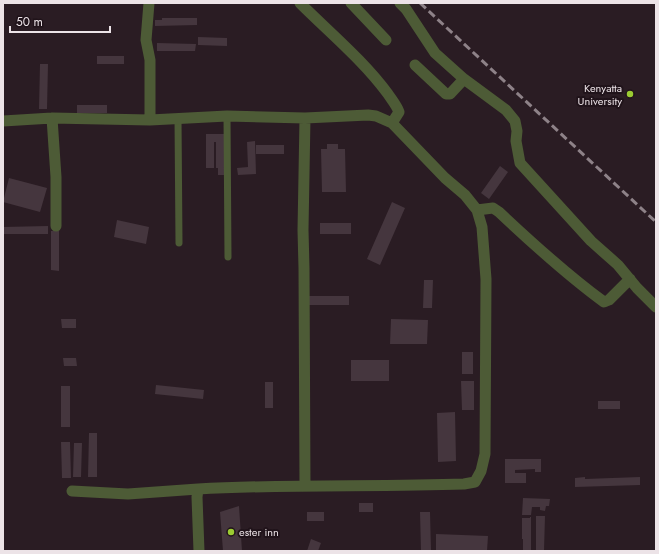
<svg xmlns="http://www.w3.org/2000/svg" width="659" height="554" font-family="Jost,sans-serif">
  <rect width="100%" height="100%" fill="#2a1c23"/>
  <path fill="#45363e" d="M162,18H197V25L155,26V20H162Z
    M198,37L227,38V46L198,45Z
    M157,43L196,44L195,51H157Z
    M97,56H124V64H97Z
    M40,64H48L47,109H39Z
    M77,105H107V113H77Z
    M206,134H225V175H218V168H216V142H214V168H206Z
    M255,141L256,174L238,175L237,168L248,167L247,142Z
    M327,144H338V149H345L346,192H322L321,149H327Z
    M256,145H284V154H256Z
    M500,166L508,172L489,199L481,193Z
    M9,178L47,188L40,212L3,202Z
    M392,202L405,208L380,265L367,259Z
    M117,220L149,227L146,244L114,237Z
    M320,223H351V234H320Z
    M48,226V234H3V227Z
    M51,231H59V271L51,270Z
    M424,280H433L432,308H423Z
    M306,296H349V305H306Z
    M61,319H76V328H62Z
    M391,319L428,320L427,344H390Z
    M462,352H473V374H462Z
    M63,358H76L77,366H64Z
    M351,360H389V381H351Z
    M461,381H474V410H462Z
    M265,382H273V408H265Z
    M156,385L204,390L203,399L155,394Z
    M61,386H70V427H61Z
    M598,401H620V409H598Z
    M455,412L456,461L438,462L437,413Z
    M89,433H97V477H88Z
    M61,442H70L71,478H62Z
    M74,443H82L81,477H73Z
    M505,459H541V472H535V469L515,470V473H526V483H505Z
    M585,477V479L640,477V485L575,487V478Z
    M523,498L550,499L549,506H546L545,511L540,510V507H532L531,515H522Z
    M359,503H373V512H359Z
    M239,506L242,551H223L220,512Z
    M307,512H324V521H307Z
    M420,512H430L431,551H421Z
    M536,516H545L544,551H536Z
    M530,517H531V551H523V539H522V518H530Z
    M436,534L488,536L487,551H436Z
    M311,539L321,543L318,551H307Z"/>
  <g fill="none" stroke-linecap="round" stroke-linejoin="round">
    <path stroke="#4d5b36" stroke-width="7" d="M227,116L228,257
      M178,118L179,243"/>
    <path stroke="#4d5b36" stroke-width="11" d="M149,3L146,40L150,60V120
      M300,3C329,32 364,61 388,94C392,100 397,106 399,112L392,123
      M351,3L386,40
      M400,3L406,9L435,53L464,79L506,110L515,121L517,131L516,141L520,163L591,241L618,265L637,288L656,307
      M415,65L446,94H450L464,79
      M52,118L56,177V226
      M3,121L52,118L150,120L227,116L305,118L368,115L376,116L392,123L445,178L465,195L477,210L482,227L486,279L485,454L481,471L475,482L464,484C376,487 287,484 198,489L197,497L199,551
      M477,210L493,208L499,212C533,244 567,275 604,302L609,300L630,279
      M305,486L304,268L303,230L305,118
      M72,491L128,494L198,489"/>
    <path stroke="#8e8288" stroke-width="3" stroke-dasharray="8 4" stroke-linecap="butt" d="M420,3L656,222"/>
  </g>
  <g fill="#9bcb32" stroke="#20131a" stroke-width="1.5">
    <circle cx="630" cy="94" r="4"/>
    <circle cx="231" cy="532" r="4"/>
  </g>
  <g text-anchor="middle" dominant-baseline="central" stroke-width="4" stroke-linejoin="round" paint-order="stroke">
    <g font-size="11" fill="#ece3e7" stroke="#20131a" text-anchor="end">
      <text x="622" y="88">Kenyatta<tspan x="622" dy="13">University</tspan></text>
      <text x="239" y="532" text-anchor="start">ester inn</text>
    </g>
  </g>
  <rect width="659" height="554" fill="none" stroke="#ece3e7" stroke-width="8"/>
  <path d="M10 26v6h100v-6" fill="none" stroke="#ece3e7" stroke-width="2"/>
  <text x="16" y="26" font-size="12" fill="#ece3e7" stroke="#20131a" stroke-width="3" paint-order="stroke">50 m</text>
</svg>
